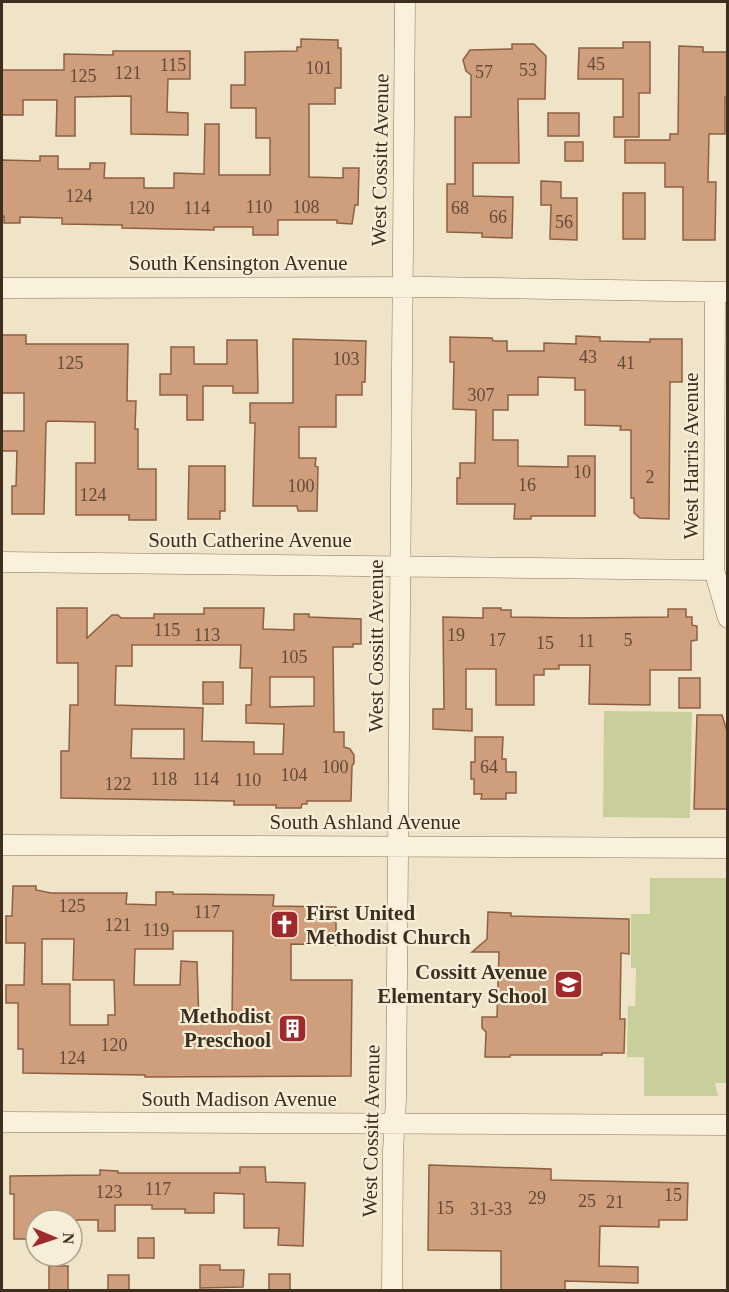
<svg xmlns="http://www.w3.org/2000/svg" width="729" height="1292" font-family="'Times New Roman',serif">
  <rect width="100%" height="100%" fill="#f0e4c8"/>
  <path fill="#c9cf9b" d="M604,711L692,712L690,818L603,817Z
    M650,878H727L728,1083H715L718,1096H644V1057H627L628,1006H635L636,968H631V914H650Z"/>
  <path fill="#cf9f7d" stroke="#8d5f41" stroke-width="1.5" fill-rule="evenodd" d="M301,39L338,40V48H341V88H335V104H309V177L343,178V168H359L358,205H355L352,224L337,223V220H278V235H253V227H214V230L122,228V225L62,224V218L20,217V223H4V216H2V160L40,161V156H58V169H90V163H105L104,178H144V188H174V173L204,174L205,124H219V175H270V138H256V108H231V85H245V52L297,51V47H301Z
    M623,42H650V93H639V137H614V117H623V79H578L579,48H623Z
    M512,44H534L546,56L545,99H518L519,163H473V196L513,197L512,238L482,237V233L447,232V184H455V117H471V75L466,71L463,60L470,50L512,49Z
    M679,46L703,47V52H728V97H725V134H709L708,182H716L715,240H683V187H665V163H625V140H670V134H678Z
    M113,51H190V79H168L167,112L188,113V135L131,134V96L75,97V136H56L57,100H23V115H2V70H64V54L113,55Z
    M548,113H579V136H548Z
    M565,142H583V161H565Z
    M541,181L561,182V198H577V240L550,239L551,205H541Z
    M623,193H645V239H623Z
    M2,335H26V344H128L127,401H136L135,429H138V469H156V520H129V515H76V463H95V422L48,421L46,423L44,514H12V486H16L17,451H2V431H24V393H2Z
    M576,336L600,337V341L650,342V339H682V382H670L669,519L640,518L634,513V498H631V430H620L621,426L585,425V390H575V378L538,377V395H508V410H493V440H518V466L568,467V456H595V516H531V519H514L515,504H457V478H460V463H475L476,410L453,409L454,362H450V337L492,338L493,341H507V351H544V343L576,344Z
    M293,339L366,341L365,382H362V395H336V427H299V458H316L315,466L318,467L317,511H298L297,506H253L255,423H250V403H293Z
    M227,340H257L258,393H233V386H203V420H187V395H160V374H171V347H194V364H227Z
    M189,466H225V511H220V519H188Z
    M57,608H87V638L112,615H118L121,618H154V614H204V608H264L263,629L294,630V614H309V617L361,619V644H353V647H333L334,732H344V747L350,749L354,755V763L352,766L351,801H307V804H302L301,808H276V805H234V801L61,798V751H69L70,705H78V663H57ZM132,645H241L240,668H252L251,705H246V723L284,724L283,754H254V742L202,741L203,708L115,705L116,666H132ZM270,677H314V706L270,707ZM132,729H184V759L131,758Z
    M483,608H501V610H511V617L574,618L668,617V609H686V617H692V625L697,626V640L691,641V670H650V705L589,704L590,665H559V669H544V675H534V705H496V669H466V709H472V731L433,729V709H444L443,617L483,618Z
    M679,678H700V708H679Z
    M203,682H223V704H203Z
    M697,715H722L728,734V809H694Z
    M475,737H503L502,759H506V772H516V793H506V799H481L482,794H474V779H471V762H475Z
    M13,886H36V890L51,893H127L126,904L156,905V892H173V894L274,895L273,906L336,907V945L291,944V980H352L351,1076L145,1077V1075L23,1073V1049H18V1003H6V985H24L25,943H6V916H12ZM173,931H233L232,1022H199L197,962L181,961L180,985H134L135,949H173ZM42,939H74L73,980H114L115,1015H108V1025H70V984H42Z
    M488,912L511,913V916L629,919V954L621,953L620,1019H625L624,1053H602V1055H510V1057H485L486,1032L482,1028V1017H497L499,952H472L487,939Z
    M429,1165L551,1169V1180L688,1183L687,1220H659V1227L600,1226L599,1266L638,1267V1283L565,1281V1290H501V1251L428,1250Z
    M240,1167H265L266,1182L305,1183L303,1246L278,1245L279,1228H244V1194L214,1193V1213H185V1209H152V1205H115V1231H98V1220H36V1239H14V1194H10V1176L100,1175V1170L118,1171V1173H240Z
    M138,1238H154V1258H138Z
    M200,1265H220V1270H244L243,1287L200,1288Z
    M49,1266H68V1290H49Z
    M269,1274H290V1290H269Z
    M108,1275H129V1290H108Z"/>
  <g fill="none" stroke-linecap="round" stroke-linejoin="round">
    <defs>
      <path id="minor" d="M2,288L428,287L728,292
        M715,292L714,570L728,618
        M2,562L714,570
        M2,845L728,848
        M2,1122L728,1125
        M392,1290L393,1151L396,1099L405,2"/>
    </defs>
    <use href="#minor" stroke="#8d765c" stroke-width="21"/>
    <use href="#minor" stroke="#faf1dc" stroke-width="20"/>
  </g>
  <defs>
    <symbol id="church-square" viewBox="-11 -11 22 22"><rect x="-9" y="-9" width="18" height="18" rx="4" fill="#9e2a2b" stroke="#f7eed8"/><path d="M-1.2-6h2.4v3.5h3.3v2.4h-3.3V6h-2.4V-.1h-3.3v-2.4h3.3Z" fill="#fff"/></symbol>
    <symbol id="school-square" viewBox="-11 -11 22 22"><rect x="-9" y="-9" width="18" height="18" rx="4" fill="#9e2a2b" stroke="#f7eed8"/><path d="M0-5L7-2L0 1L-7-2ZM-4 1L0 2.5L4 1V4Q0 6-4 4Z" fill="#fff"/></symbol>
    <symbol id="building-square" viewBox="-11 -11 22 22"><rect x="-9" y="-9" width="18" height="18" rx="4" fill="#9e2a2b" stroke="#f7eed8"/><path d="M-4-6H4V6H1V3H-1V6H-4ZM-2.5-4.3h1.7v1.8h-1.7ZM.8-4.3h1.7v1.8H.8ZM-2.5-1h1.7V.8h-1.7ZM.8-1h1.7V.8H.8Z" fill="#fff"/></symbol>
  </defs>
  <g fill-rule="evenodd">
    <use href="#church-square" x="268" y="908" width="33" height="33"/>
    <use href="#school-square" x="552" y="968" width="33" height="33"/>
    <use href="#building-square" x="276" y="1012" width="33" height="33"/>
  </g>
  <g text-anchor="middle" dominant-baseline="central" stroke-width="4.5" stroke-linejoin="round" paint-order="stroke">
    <g font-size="18" fill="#624a37">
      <text x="596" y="64">45</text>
      <text x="173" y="65">115</text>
      <text x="319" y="68">101</text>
      <text x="528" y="70">53</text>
      <text x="484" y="72">57</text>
      <text x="128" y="73">121</text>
      <text x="83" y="76">125</text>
      <text x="79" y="196">124</text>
      <text x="259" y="207">110</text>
      <text x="306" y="207">108</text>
      <text x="141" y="208">120</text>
      <text x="197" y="208">114</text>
      <text x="460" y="208">68</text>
      <text x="498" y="217">66</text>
      <text x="564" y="222">56</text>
      <text x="588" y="357">43</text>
      <text x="346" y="359">103</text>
      <text x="70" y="363">125</text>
      <text x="626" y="363">41</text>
      <text x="481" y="395">307</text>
      <text x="582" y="472">10</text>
      <text x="650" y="477">2</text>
      <text x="527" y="485">16</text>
      <text x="301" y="486">100</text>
      <text x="93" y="495">124</text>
      <text x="167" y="630">115</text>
      <text x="207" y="635">113</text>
      <text x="456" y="635">19</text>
      <text x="497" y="640">17</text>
      <text x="628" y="640">5</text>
      <text x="586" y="641">11</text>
      <text x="545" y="643">15</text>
      <text x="294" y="657">105</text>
      <text x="335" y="767">100</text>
      <text x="489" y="767">64</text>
      <text x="294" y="775">104</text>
      <text x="164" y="779">118</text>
      <text x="206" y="779">114</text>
      <text x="248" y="780">110</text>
      <text x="118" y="784">122</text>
      <text x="72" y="906">125</text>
      <text x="207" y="912">117</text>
      <text x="118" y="925">121</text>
      <text x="156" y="930">119</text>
      <text x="114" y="1045">120</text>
      <text x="72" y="1058">124</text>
      <text x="158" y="1189">117</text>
      <text x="109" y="1192">123</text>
      <text x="673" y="1195">15</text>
      <text x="537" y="1198">29</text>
      <text x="587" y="1201">25</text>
      <text x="615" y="1202">21</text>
      <text x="445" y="1208">15</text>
      <text x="491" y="1209">31-33</text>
    </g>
    <g font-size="21" fill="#3d2e20" stroke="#f7eed8">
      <text transform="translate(380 160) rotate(-89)">West Cossitt Avenue</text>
      <text x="238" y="263">South Kensington Avenue</text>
      <text transform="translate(691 456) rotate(-90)">West Harris Avenue</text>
      <text x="250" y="540">South Catherine Avenue</text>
      <text transform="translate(376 646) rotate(-90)">West Cossitt Avenue</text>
      <text x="365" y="822">South Ashland Avenue</text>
      <text x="239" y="1099">South Madison Avenue</text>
      <text transform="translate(371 1131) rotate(-89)">West Cossitt Avenue</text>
    </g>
    <g font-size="21" font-weight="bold" fill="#3d2e20" stroke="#f7eed8" text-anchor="end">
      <text x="306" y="913" text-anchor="start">First United<tspan x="306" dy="24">Methodist Church</tspan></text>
      <text x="547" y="972">Cossitt Avenue<tspan x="547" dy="24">Elementary School</tspan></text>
      <text x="271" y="1016">Methodist<tspan x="271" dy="24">Preschool</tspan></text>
    </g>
  </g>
  <rect width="729" height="1292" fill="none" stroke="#3d2e20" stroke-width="6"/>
  <g transform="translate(54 1238) rotate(92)"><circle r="28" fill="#f7eed8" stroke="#ada18e" stroke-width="1.5"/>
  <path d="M0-4.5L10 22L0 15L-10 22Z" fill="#9e2a2b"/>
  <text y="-9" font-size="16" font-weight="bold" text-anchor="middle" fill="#3d2e20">N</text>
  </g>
</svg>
